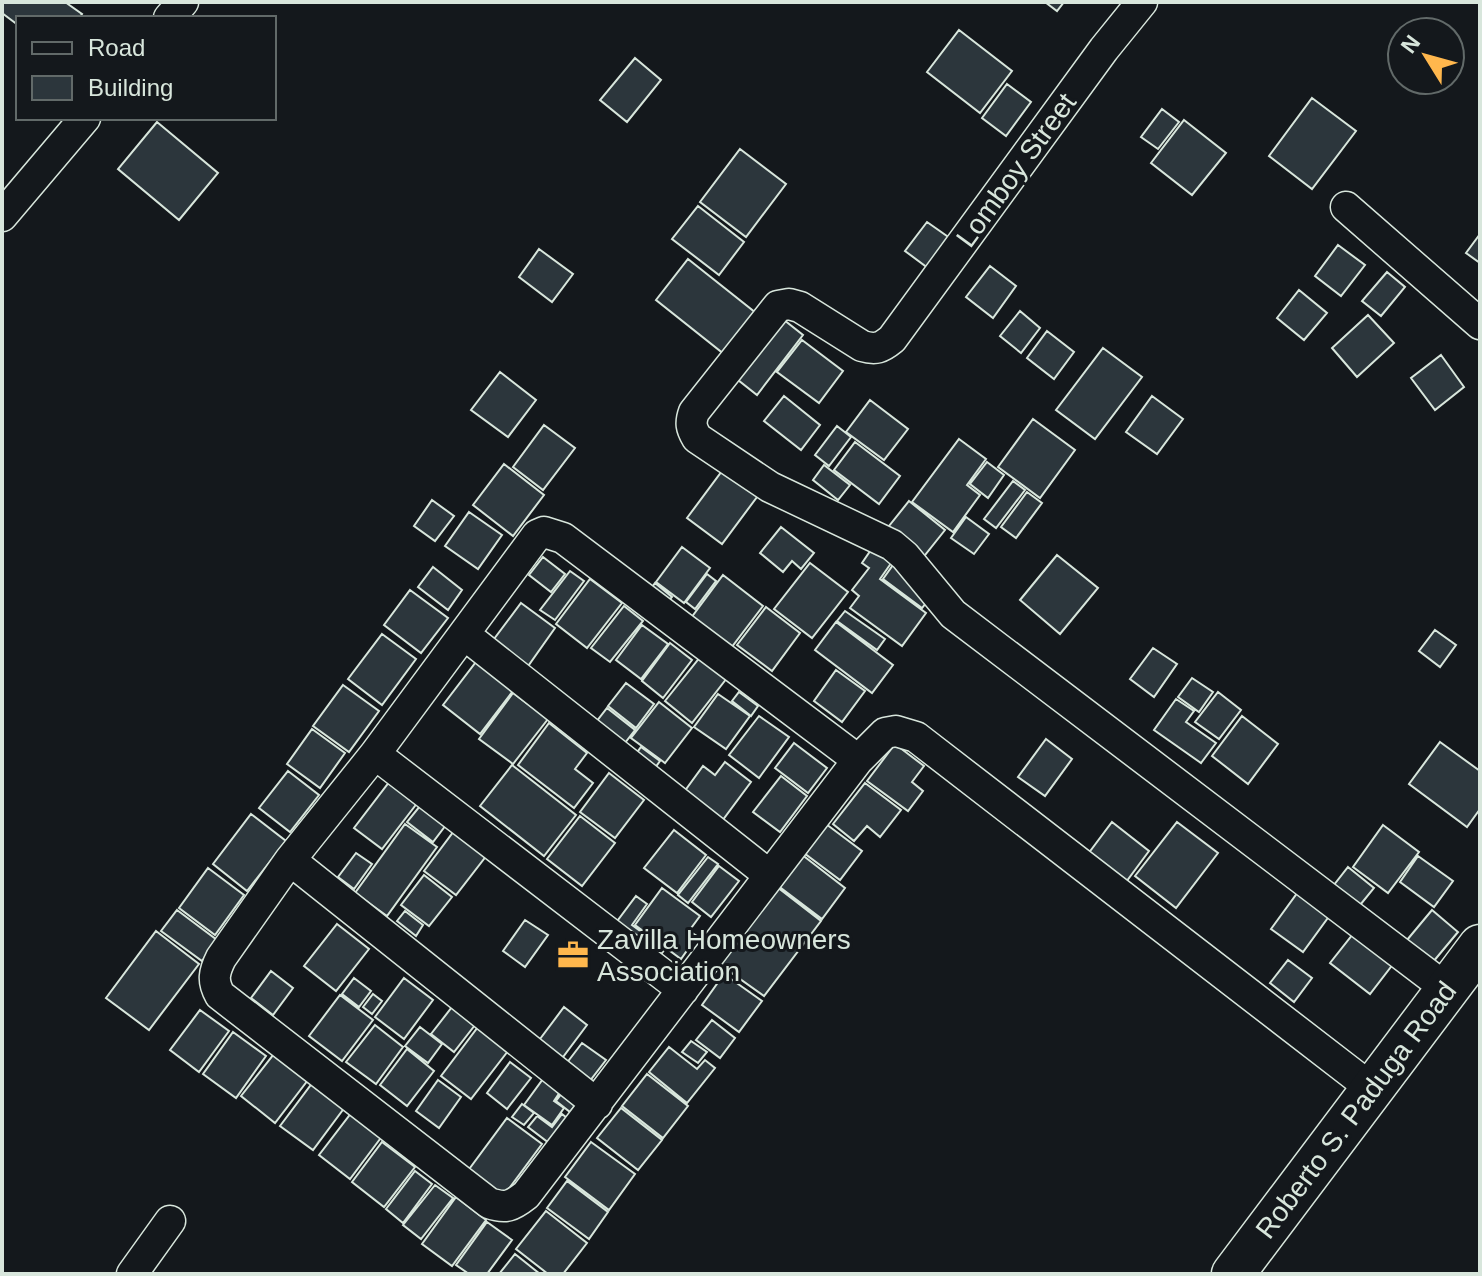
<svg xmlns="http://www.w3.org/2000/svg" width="1482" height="1276" font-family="Helvetica,sans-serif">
  <rect width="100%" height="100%" fill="#14181c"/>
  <path fill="#2c363c" stroke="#d8e6dc" stroke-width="2" d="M2,2H65L82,14L79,18H18V25L2,13Z
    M1045,2H1064L1057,11Z
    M959,30L1012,71L980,113L927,72Z
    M635,58L661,80L627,122L600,100Z
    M1007,84L1031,102L1006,136L982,118Z
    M1312,98L1356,131L1312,189L1269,156Z
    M1162,109L1179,122L1158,149L1141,137Z
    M1184,120L1226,153L1192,195L1151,163Z
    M157,122L218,173L179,220L118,169Z
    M740,149L786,184L746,237L700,202Z
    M698,206L744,242L719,275L672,239Z
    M927,222L954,241L932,271L905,251Z
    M1480,234V263L1466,253Z
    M1338,245L1365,265L1341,296L1315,276Z
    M539,249L573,274L552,302L519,277Z
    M688,259L761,317L729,358L656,300Z
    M990,266L1016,286L993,318L966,297Z
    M1387,272L1405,287L1381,316L1362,301Z
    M1299,290L1327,313L1304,340L1277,318Z
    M1020,311L1040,328L1021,353L1000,336Z
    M1368,315L1394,343L1357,377L1332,348Z
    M779,316L803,335L757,395L733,376Z
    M1047,331L1074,352L1054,379L1027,358Z
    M802,340L843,371L819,403L777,372Z
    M1103,348L1142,377L1095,439L1056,410Z
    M1441,355L1464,387L1435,410L1411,378Z
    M500,372L536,400L508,437L471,410Z
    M784,396L820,425L801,450L764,421Z
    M1152,396L1183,419L1157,454L1126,432Z
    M870,400L908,429L884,460L846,432Z
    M1033,419L1075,450L1040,498L998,467Z
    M544,425L575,448L543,490L513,467Z
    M837,426L851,437L829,466L815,455Z
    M959,439L986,459L967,485L980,495L953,532L912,502Z
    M855,442L900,476L879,504L834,470Z
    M987,462L1004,475L988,498L970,484Z
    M504,464L544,495L513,536L473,505Z
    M824,465L850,485L838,500L813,480Z
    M725,467L760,493L722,544L687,518Z
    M1013,481L1025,490L996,528L984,519Z
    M1027,492L1042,503L1016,538L1001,527Z
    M432,500L454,516L435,541L414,526Z
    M909,501L945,530L921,560L885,531Z
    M469,512L502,535L478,569L445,546Z
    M966,517L989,534L974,554L951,538Z
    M781,527L814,553L801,569L792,561L783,572L760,553Z
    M875,544L894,559L880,579L926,613L902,646L850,608L859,596L852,590L869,568L862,563Z
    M682,547L710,568L684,603L656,582Z
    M1057,555L1098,588L1060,634L1020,600Z
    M543,557L565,574L551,592L529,575Z
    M810,563L848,592L812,638L774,609Z
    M893,565L933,594L922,608L883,579Z
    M433,567L462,590L448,610L418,587Z
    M570,571L584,581L555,620L540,610Z
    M707,574L716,581L695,609L686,602Z
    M723,575L763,606L731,648L691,618Z
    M590,579L622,603L587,648L556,624Z
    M655,583L672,597L667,603L650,590Z
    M410,590L448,618L421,653L384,625Z
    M521,603L555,628L526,669L491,643Z
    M624,606L643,621L610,662L591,648Z
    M766,607L800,633L772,671L737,645Z
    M845,611L885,639L877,650L837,621Z
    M836,622L893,665L872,693L815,650Z
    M642,625L668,644L641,679L616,660Z
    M1435,630L1456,645L1440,667L1419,651Z
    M382,634L416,659L382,705L348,679Z
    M670,643L692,660L663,698L642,681Z
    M1153,648L1177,664L1154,697L1130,679Z
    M701,656L727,678L692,723L665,701Z
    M479,658L516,687L480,734L443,705Z
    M836,670L865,691L842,722L814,701Z
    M1192,678L1213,692L1199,712L1178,697Z
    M626,683L654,704L636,728L608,706Z
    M343,685L379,711L349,752L313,726Z
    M739,692L758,706L751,716L732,701Z
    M1218,692L1241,710L1219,739L1195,722Z
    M513,693L548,719L513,764L479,739Z
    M718,694L750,716L726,749L694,727Z
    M1176,699L1194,711L1186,722L1216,743L1201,763L1154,730Z
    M659,702L692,728L665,763L631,738Z
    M607,708L635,730L621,748L593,726Z
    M759,716L789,737L759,778L729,755Z
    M1242,716L1278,744L1248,784L1212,756Z
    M549,723L587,753L575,769L593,783L574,808L518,765Z
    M312,729L345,753L320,788L287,764Z
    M1046,739L1072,759L1045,796L1018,777Z
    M1440,742L1480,771V809L1467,827L1409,784Z
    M794,743L827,768L808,793L775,768Z
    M895,744L924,766L912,782L923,791L908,811L867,781Z
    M641,747L660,761L652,772L633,758Z
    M725,762L751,782L722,821L684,792L703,766L715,775Z
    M512,765L576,815L544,856L480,806Z
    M288,771L319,795L290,832L259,808Z
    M609,773L644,800L615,838L580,812Z
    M781,776L807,796L780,832L753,812Z
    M390,781L418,802L382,849L354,828Z
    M865,783L901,810L880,837L867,826L854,841L833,824Z
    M424,801L449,821L433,842L407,822Z
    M251,814L286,841L247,891L213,864Z
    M580,816L615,843L582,886L547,859Z
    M1112,822L1149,851L1126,882L1088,854Z
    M1177,822L1218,853L1176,908L1135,876Z
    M405,824L437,847L387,916L355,893Z
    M826,824L862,851L840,880L804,853Z
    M1383,825L1419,852L1388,893L1353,867Z
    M674,830L706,855L677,893L644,868Z
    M454,831L487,855L456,895L424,871Z
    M356,853L372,864L354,889L338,877Z
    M801,854L845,888L822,919L777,885Z
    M1418,856L1453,881L1434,907L1400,882Z
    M708,857L718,864L688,903L678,895Z
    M719,866L739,881L711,917L692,902Z
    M1348,867L1374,888L1356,910L1330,890Z
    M208,868L244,895L215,935L179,908Z
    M424,875L452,897L429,926L401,905Z
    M777,887L821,921L764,996L719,964Z
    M662,888L700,916L689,931L697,936L681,959L635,925Z
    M1298,892L1330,915L1303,952L1271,929Z
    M636,896L647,904L632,925L665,949L656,961L612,928Z
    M177,910L217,940L202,961L161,931Z
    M1432,910L1458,932L1428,968L1402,946Z
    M405,911L423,925L416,936L397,921Z
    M525,920L548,935L525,967L503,951Z
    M337,924L369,949L336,991L304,966Z
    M1357,929L1397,959L1370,994L1330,963Z
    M156,931L199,964L149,1030L106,998Z
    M1288,960L1312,978L1294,1002L1270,983Z
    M271,971L293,988L273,1015L251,998Z
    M724,974L762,1001L739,1032L702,1005Z
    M354,978L371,991L359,1007L342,994Z
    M404,978L433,1000L404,1039L375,1017Z
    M373,994L382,1001L372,1014L363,1007Z
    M340,995L373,1020L342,1061L309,1036Z
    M452,1007L475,1025L454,1052L431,1034Z
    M564,1007L587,1025L560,1061L537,1043Z
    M200,1010L229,1031L199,1072L170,1050Z
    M712,1020L735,1038L720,1058L696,1040Z
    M375,1025L403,1047L376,1084L346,1062Z
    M420,1027L442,1044L428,1063L405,1046Z
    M478,1027L508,1051L471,1099L441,1076Z
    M233,1032L266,1056L236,1098L203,1074Z
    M691,1041L707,1052L698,1063L682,1052Z
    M582,1043L606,1060L589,1082L566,1064Z
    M669,1047L697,1069L705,1060L715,1068L687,1103L649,1072Z
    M407,1049L434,1071L407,1106L380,1085Z
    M274,1054L308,1080L275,1123L241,1096Z
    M510,1062L531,1078L507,1109L487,1093Z
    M647,1074L688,1106L663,1138L622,1106Z
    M543,1079L560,1092L554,1101L564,1108L552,1125L524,1105Z
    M438,1080L461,1097L439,1128L416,1111Z
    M313,1082L345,1107L313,1150L280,1126Z
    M562,1093L576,1104L570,1112L556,1101Z
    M522,1104L534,1113L524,1125L512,1117Z
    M621,1108L662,1140L638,1170L597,1138Z
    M352,1112L383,1135L350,1179L319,1155Z
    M562,1114L567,1118L549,1143L528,1127L537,1116L552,1127Z
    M507,1118L542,1144L502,1198L467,1172Z
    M382,1142L415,1167L384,1207L352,1182Z
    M591,1142L635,1174L609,1210L565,1177Z
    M415,1171L432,1184L403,1223L386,1209Z
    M567,1181L608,1212L589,1239L547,1208Z
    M435,1185L453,1198L421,1239L403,1225Z
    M456,1197L486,1220L452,1266L422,1244Z
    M546,1211L587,1243L563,1274H548L516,1249Z
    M487,1222L512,1240L487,1274H469L456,1265Z
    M515,1254L540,1274H499Z"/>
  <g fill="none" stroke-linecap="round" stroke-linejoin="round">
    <defs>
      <path id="street" d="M1142,2L1104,49L892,339C881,348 876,350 862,346L800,307L789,304L778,306L694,412C690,423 691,428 697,438L770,487L892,545L905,556L953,614L1447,989
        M169,18L183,2
        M1346,207L1480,324
        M2,216L85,118
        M465,635L768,874
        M375,754L683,990
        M858,760L563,538L544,532L537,535L375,754L290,860L221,958C214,972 212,981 220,995L489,1203C506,1209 512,1206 526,1195L858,760L885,733L896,731L916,737L1371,1088
        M290,860L597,1104
        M132,1274L170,1221"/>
      <path id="secondary" d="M1233,1274L1480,946"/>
    </defs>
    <use href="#street" stroke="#d8e6dc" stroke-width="33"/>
    <use href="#secondary" stroke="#d8e6dc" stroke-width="45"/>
    <use href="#street" stroke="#14181c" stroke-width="30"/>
    <use href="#secondary" stroke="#14181c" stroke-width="42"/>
  </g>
  <defs>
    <symbol id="office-bare" viewBox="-9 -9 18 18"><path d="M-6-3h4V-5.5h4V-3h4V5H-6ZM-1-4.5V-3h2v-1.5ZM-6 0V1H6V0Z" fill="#ffb74d" stroke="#14181c" stroke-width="2.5" paint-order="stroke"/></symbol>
  </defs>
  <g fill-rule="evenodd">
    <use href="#office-bare" x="551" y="933" width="44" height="44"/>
  </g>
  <g text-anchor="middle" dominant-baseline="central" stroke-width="6" stroke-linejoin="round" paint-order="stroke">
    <g font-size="28" fill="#d8e6dc" stroke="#14181c">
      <text transform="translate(1016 170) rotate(-54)">Lomboy Street</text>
      <text transform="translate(1356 1110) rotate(-53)">Roberto S. Paduga Road</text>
    </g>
    <g font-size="28" fill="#d8e6dc" stroke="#14181c" text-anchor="start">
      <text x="597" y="939">Zavilla Homeowners<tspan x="597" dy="32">Association</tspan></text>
    </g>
  </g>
  <rect width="1482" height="1276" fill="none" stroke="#d8e6dc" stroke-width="8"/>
  <rect x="16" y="16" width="260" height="104" fill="#14181c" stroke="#626a69" stroke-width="2"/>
  <rect x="32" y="42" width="40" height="12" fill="#14181c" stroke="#626a69" stroke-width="2"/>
  <text x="88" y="56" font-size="24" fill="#d8e6dc">Road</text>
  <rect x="32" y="76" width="40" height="24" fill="#2c363c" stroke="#626a69" stroke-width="2"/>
  <text x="88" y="96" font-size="24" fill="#d8e6dc">Building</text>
  <g transform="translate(1426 56) rotate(307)"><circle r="38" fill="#14181c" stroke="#626a69" stroke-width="2"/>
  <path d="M0-6L14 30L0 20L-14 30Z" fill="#ffb74d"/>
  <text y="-12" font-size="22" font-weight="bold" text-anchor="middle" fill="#d8e6dc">N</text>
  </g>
</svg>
